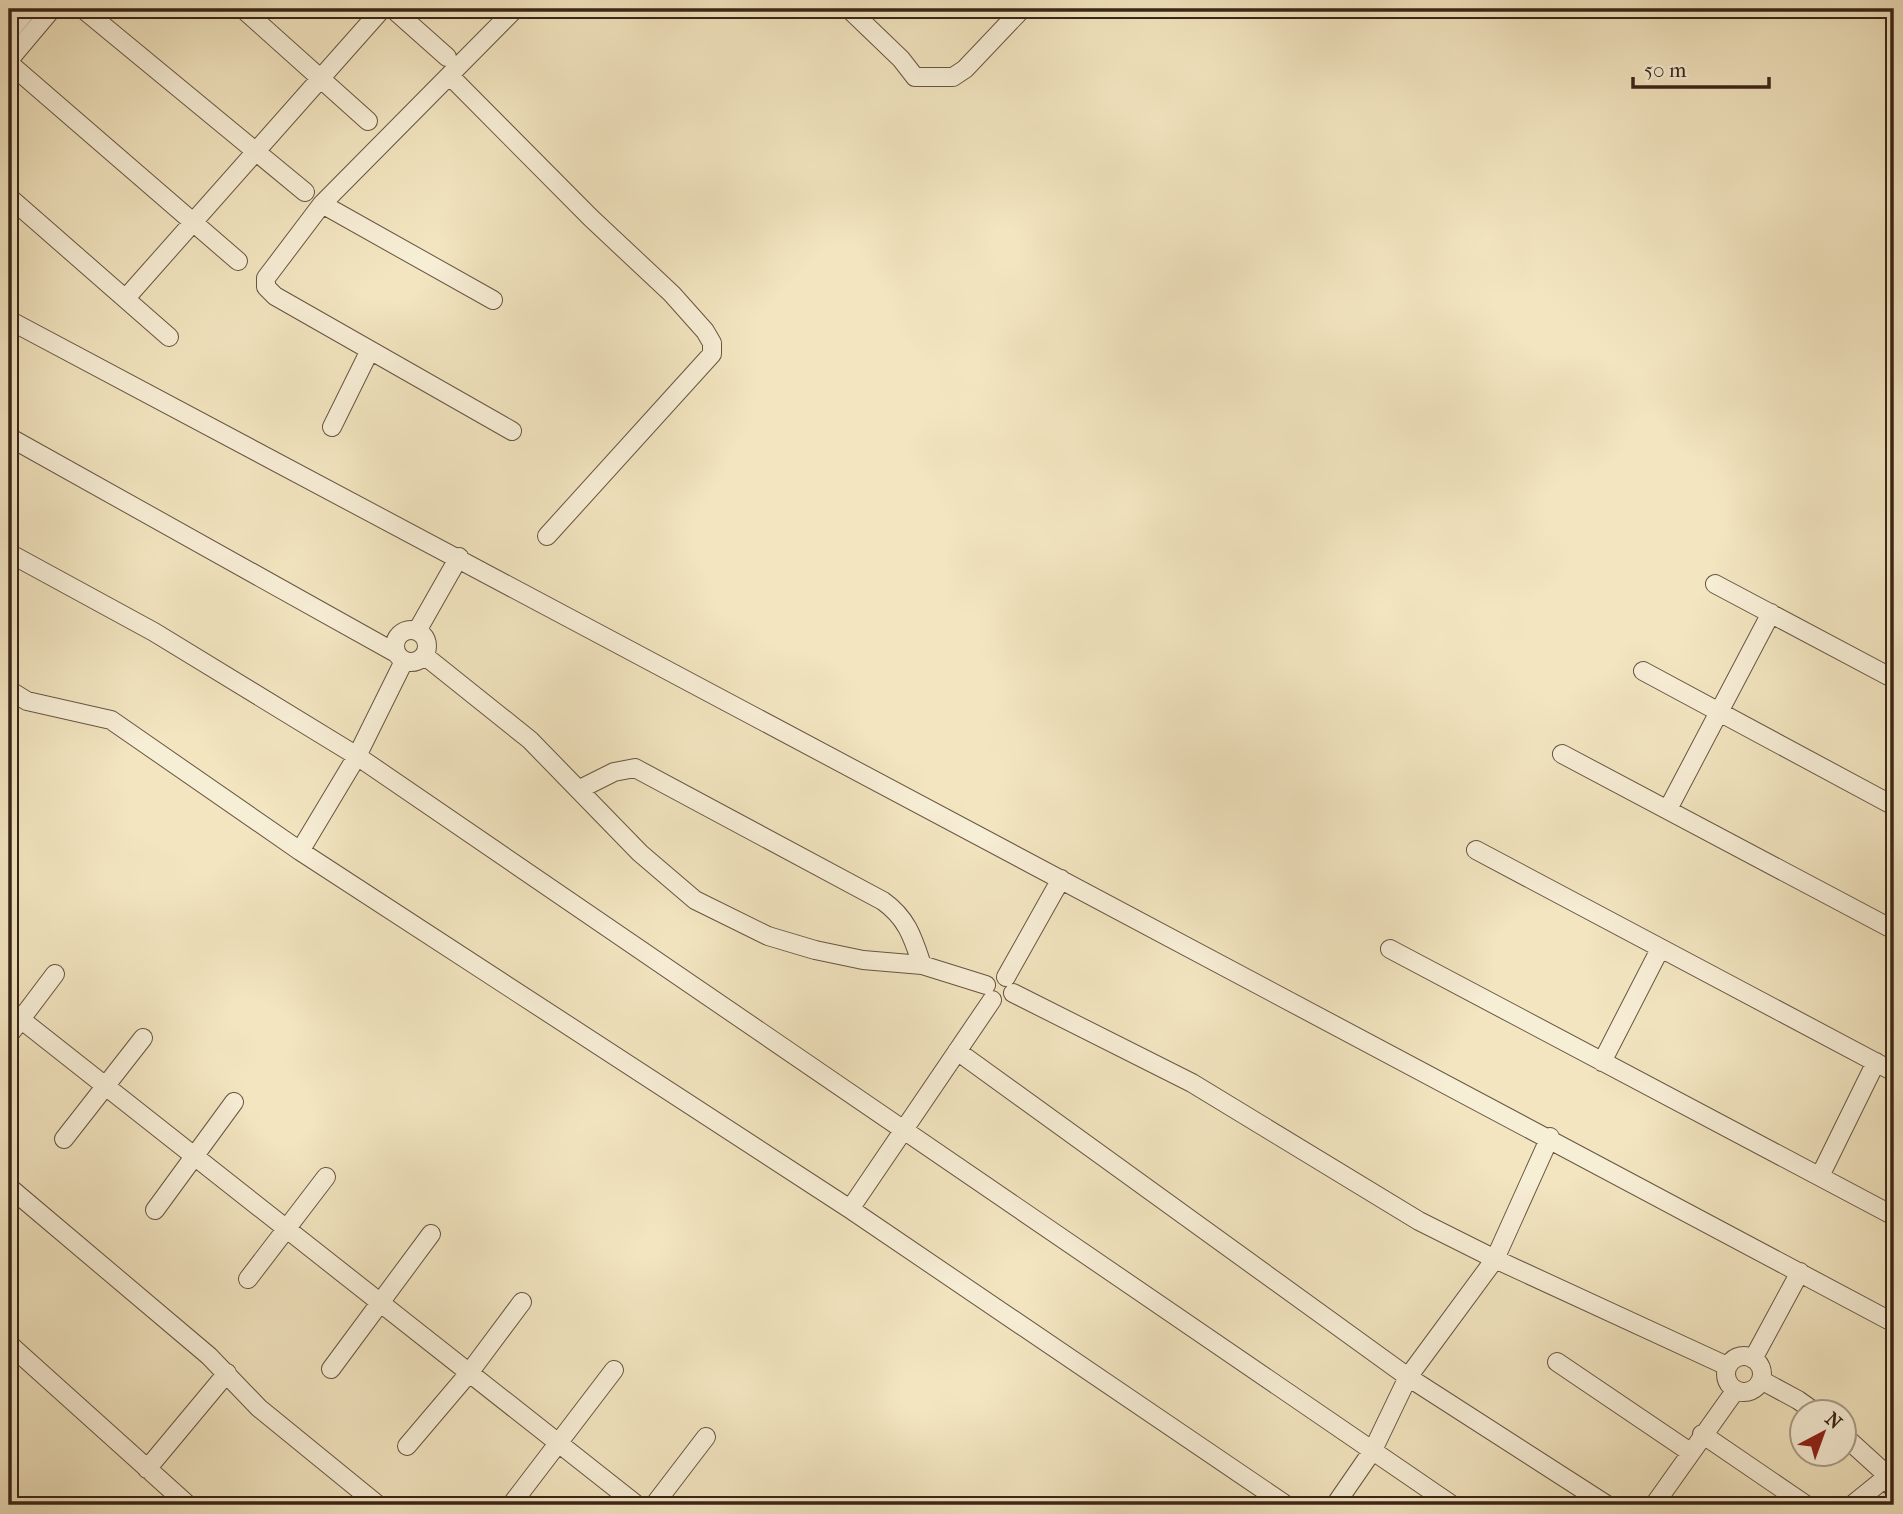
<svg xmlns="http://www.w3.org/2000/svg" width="1903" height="1514" font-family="'IM FELL French Canon',serif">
  <rect width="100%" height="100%" fill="#f2e5c0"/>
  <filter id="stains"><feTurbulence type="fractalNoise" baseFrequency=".00286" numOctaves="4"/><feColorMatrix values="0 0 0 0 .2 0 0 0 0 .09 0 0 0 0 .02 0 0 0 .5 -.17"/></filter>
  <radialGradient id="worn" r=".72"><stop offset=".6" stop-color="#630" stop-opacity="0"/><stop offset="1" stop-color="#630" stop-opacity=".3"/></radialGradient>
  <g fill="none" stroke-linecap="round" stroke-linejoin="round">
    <defs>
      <path id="minor" d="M83,9L305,192
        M243,9L368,121
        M393,9L447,57
        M849,9L901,59L915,77H953L965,69L1022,9
        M9,32L28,9
        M9,60L52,9
        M9,63L238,261
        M450,76L591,218L672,294L705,331L712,343V354L547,536
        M9,197L169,337
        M322,204L493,300
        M126,298L382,9
        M9,320L1894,1323
        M332,427L370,350
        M512,431L275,296L266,287V278L322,204L515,9
        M9,437L394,652
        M9,553L154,632L357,756L1452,1505
        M1715,584L1894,679
        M395 646a16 16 0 1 1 32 0a16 16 0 1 1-32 0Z
        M417,631L459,557
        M425,656L530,740L640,853L695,900L768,936L815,950L863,960L922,965L986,985
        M404,661L357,756L300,851L850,1209L1286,1505
        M1643,671L1894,806
        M9,690L27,701L111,720L300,851
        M1562,754L1894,930
        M580,789L614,772L635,768L883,901C907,918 913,938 922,965
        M1668,809L1771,613
        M1476,850L1894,1072
        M1390,949L1894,1216
        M1006,977L1061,879
        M1013,993L1192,1083L1419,1221L1495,1259L1727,1366
        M9,1010L637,1505
        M9,1035L55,974
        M957,1051L1408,1377L1607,1505
        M1602,1062L1660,949
        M64,1139L143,1038
        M1820,1176L1876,1062
        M9,1187L209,1356L259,1408L378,1505
        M850,1209L992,1000
        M155,1210L234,1102
        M248,1279L326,1177
        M9,1344L188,1505
        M1726 1374a18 18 0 1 1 36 0a18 18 0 1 1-36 0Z
        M1753,1359L1800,1272
        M1557,1362L1690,1452
        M331,1369L431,1234
        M1761,1380L1798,1400L1815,1412
        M1702,1434L1806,1505
        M1843,1435L1887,1475L1894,1490
        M407,1446L469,1373L522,1302
        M147,1469L227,1373
        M511,1505L614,1370
        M654,1505L706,1437
        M1335,1505L1373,1450L1408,1377L1495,1259L1550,1137
        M1654,1505L1735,1391
        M1852,1505L1894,1471"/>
    </defs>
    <use href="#minor" stroke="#685541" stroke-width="20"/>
    <use href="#minor" stroke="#f7eed6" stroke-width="18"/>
  </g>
  <rect width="1903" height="1514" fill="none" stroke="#f2e5c0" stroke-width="35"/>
  <rect x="10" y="10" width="1882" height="1493" fill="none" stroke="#3a2517" stroke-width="3.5"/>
  <rect x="18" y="18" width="1868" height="1479" fill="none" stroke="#3a2517" stroke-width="2"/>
  <g transform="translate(1823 1433) rotate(41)"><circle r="33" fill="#f7eed6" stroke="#ab9e8a" stroke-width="2"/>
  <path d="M0-5L12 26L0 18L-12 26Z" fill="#8f2418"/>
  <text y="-10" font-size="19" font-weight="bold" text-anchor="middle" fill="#3a2517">N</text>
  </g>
  <path d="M1633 77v10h136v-10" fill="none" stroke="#3a2517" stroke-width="3.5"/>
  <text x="1644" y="77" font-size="21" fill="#3a2517" stroke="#f7eed6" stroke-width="5" paint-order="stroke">50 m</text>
  <rect width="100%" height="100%" filter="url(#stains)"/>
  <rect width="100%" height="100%" fill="url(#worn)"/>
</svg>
